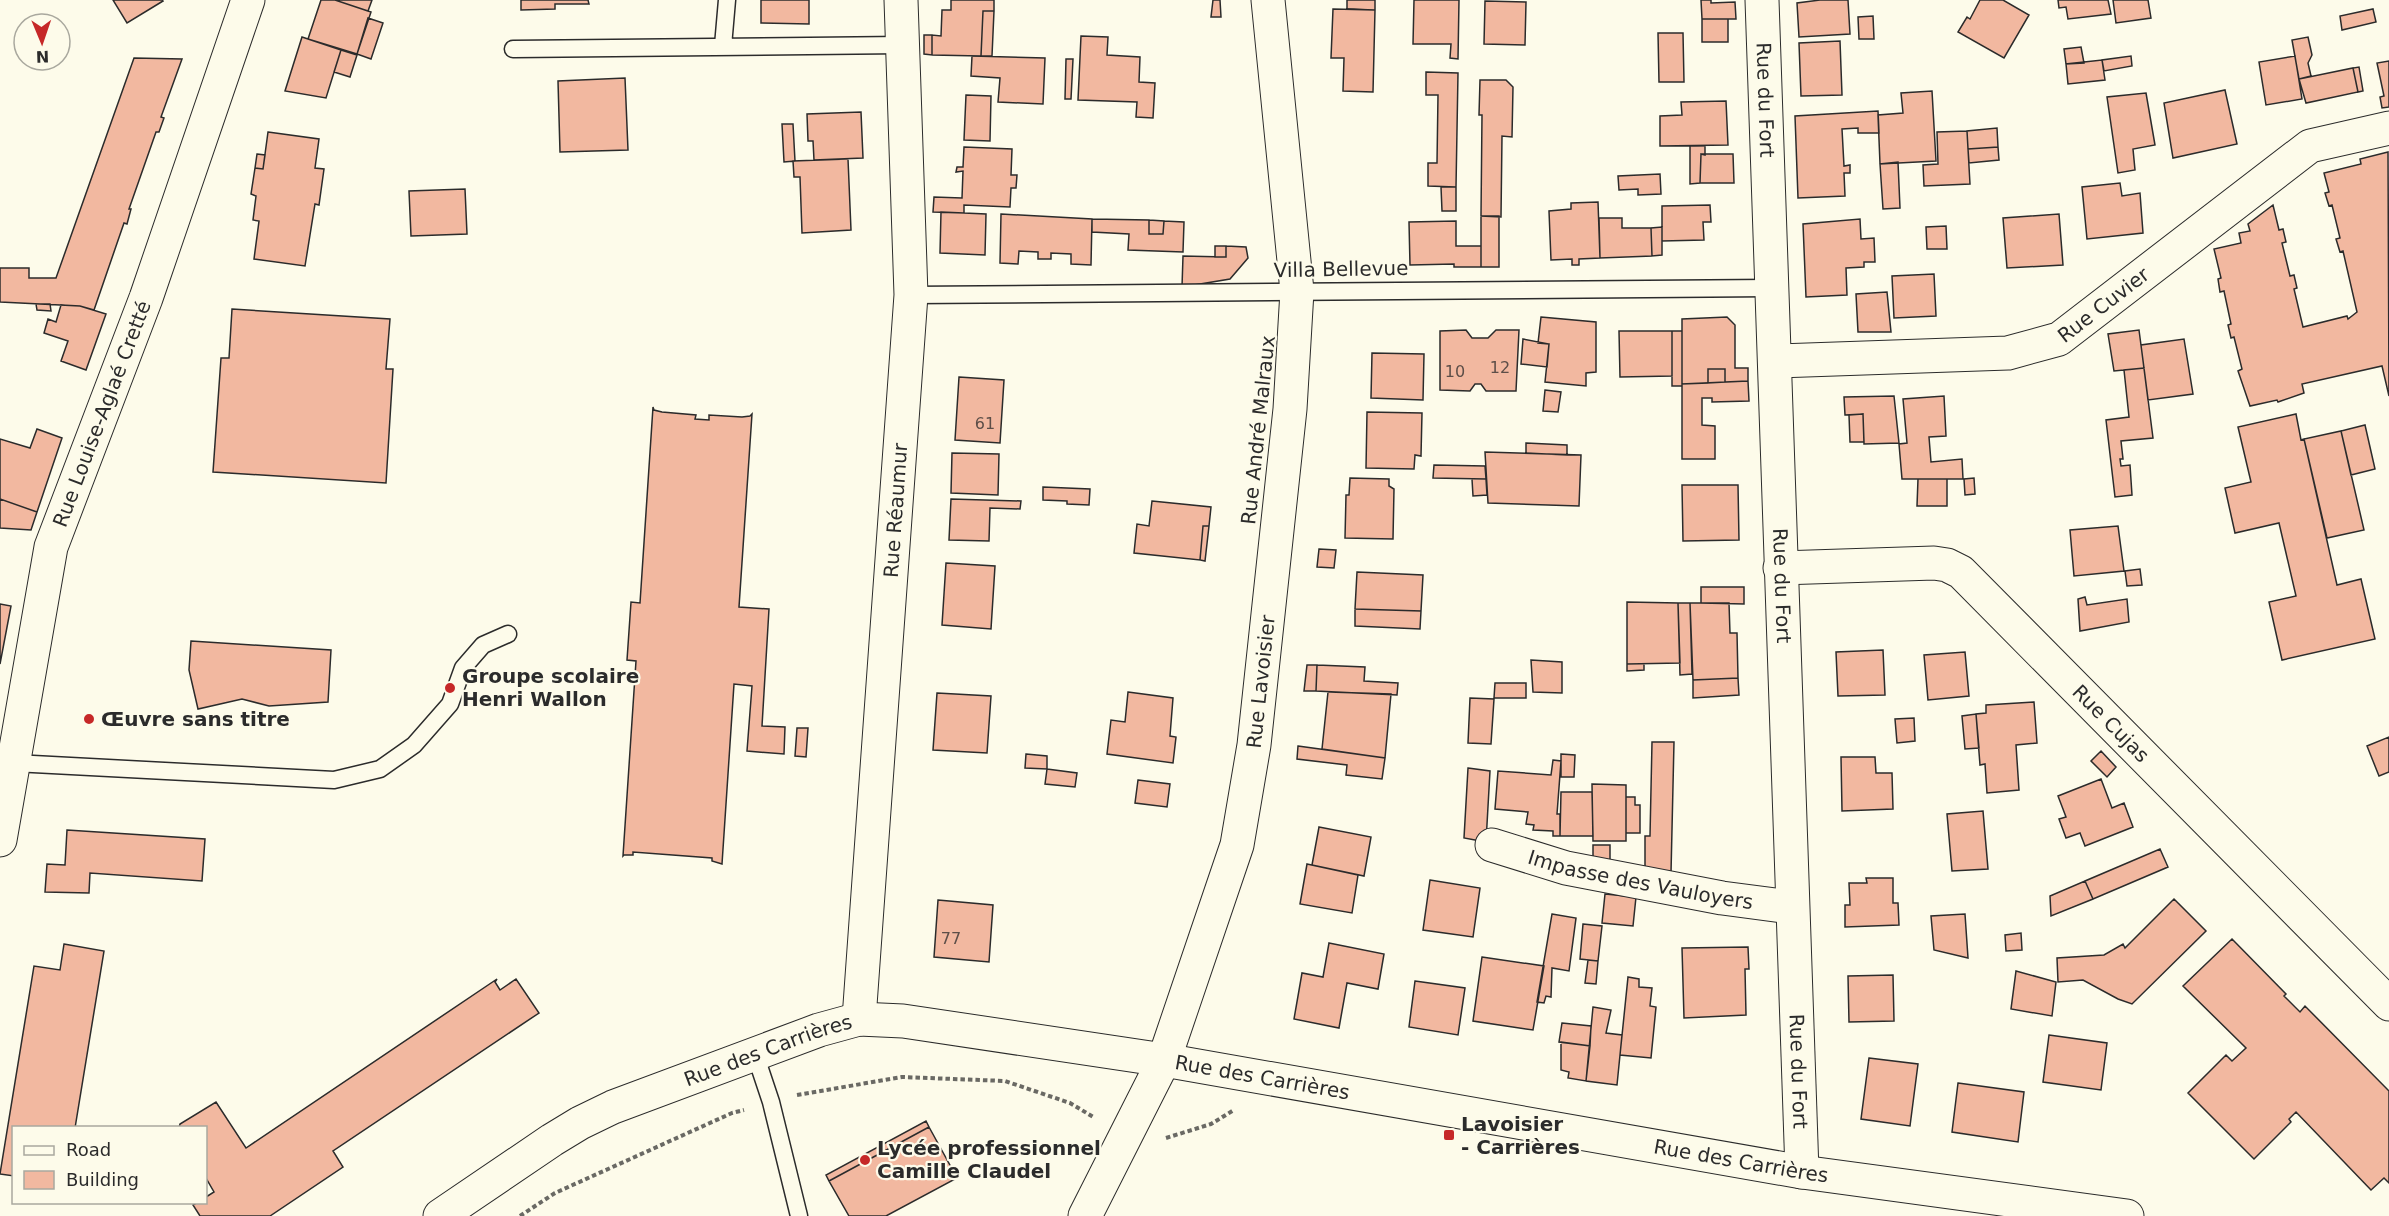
<svg xmlns="http://www.w3.org/2000/svg" width="2389" height="1216" font-family="'DejaVu Sans',sans-serif">
  <rect width="100%" height="100%" fill="#fdfbea"/>
  <path fill="#f2b8a0" stroke="#2b2b2b" stroke-width="1.5" d="M113,0H162L163,1L127,23Z
    M321,0H335L371,12L357,54L308,39Z
    M335,0H372L368,11Z
    M521,0H588L589,4H555V9L521,10Z
    M761,0H809V24L761,23Z
    M951,0H994V11H983L981,56L932,55V35L941,36L942,10H951Z
    M1213,0H1220L1221,17H1211Z
    M1347,0H1375V10L1347,9Z
    M1414,0H1459L1458,59L1450,58L1451,44H1413Z
    M1701,0H1711V3L1735,2L1736,19H1702Z
    M1820,0H1848L1850,34L1799,37L1797,3Z
    M1980,0H2003L2029,15L2004,58L1958,32L1967,17L1970,19Z
    M2058,0H2108L2111,14L2068,19L2066,7L2059,8Z
    M2113,0H2148L2151,18L2116,23Z
    M1485,1L1526,2L1525,45L1484,44Z
    M1333,9L1375,10L1373,92L1343,91L1344,58H1331Z
    M2373,9L2376,22L2342,30L2340,16Z
    M983,11H994L992,56H981Z
    M1873,16L1874,39H1859L1858,17Z
    M368,18L383,23L371,59L357,54Z
    M1702,19H1728V42H1702Z
    M1658,33H1683L1684,82H1659Z
    M924,35H932V55L924,54Z
    M1081,36L1108,37L1107,55L1140,57L1139,82L1155,83L1153,118L1136,117L1137,102L1078,100Z
    M302,37L341,50L326,98L285,91Z
    M2308,37L2312,55L2308,63L2311,76L2299,79L2292,40Z
    M1840,41L1842,95L1801,96L1799,43Z
    M2081,47L2084,63L2066,64L2064,49Z
    M341,50L357,55L350,77L334,72Z
    M972,56L1045,58L1043,104L998,102L1000,78L971,76Z
    M2131,56L2132,66L2104,71L2102,60Z
    M2295,56L2302,99L2266,105L2259,62Z
    M134,58L182,59L161,117L164,118L159,132H156L129,209H131L127,224L124,223L94,310L80,306L0,302V268H29V278H56Z
    M1066,59H1073L1071,99H1065Z
    M2102,60L2105,80L2068,84L2066,64Z
    M2389,61V107L2382,108L2380,97L2384,96L2377,63Z
    M2359,67L2363,91L2358,92L2353,68Z
    M2353,68L2358,92L2306,103L2299,79Z
    M1426,72L1458,73L1456,187L1428,186V163H1437L1438,95H1426Z
    M625,78L628,150L560,152L558,81Z
    M1480,80H1506L1513,87L1512,137L1502,136L1501,217L1481,216L1482,115H1479Z
    M2225,90L2237,144L2173,158L2164,103Z
    M1932,91L1936,161L1880,164L1878,115L1903,113L1901,93Z
    M2146,93L2155,145L2133,149L2135,170L2118,173L2107,97Z
    M966,95L991,96L990,141L964,140Z
    M1726,101L1728,145L1660,146V116L1682,115L1681,102Z
    M1878,111L1879,133H1858V128L1842,129L1844,166L1850,165V173H1844L1845,196L1798,198L1795,116Z
    M861,112L863,158L814,160L813,141H808L807,114Z
    M782,124H793L795,161L784,162Z
    M1997,128L1998,147L1968,149L1967,131Z
    M1967,131L1970,184L1924,186L1923,165L1938,164L1937,132Z
    M268,132L319,139L315,168L324,169L319,205L315,204L305,266L254,259L259,221L253,220L256,196L251,194L255,168L263,169Z
    M1690,146H1705V155L1701,154L1700,183L1690,184Z
    M964,147L1012,149L1011,175H1017L1016,188H1011L1010,207L964,205V213L933,212L934,197L962,198L963,171L956,172L957,167H963Z
    M1998,147L1999,160L1969,163L1968,149Z
    M2388,152L2389,396L2382,366L2302,384L2304,393L2278,402L2277,400L2250,406L2238,371L2242,369L2234,337L2231,338L2228,325L2231,324L2224,291L2220,292L2218,279L2221,278L2214,249L2241,243L2239,233L2250,231L2248,224L2273,205L2279,230L2283,229L2286,242L2282,243L2290,276L2294,275L2297,288L2294,289L2303,327L2347,316L2348,319L2357,312L2343,251L2340,252L2336,239L2340,238L2332,205L2329,206L2325,193L2329,192L2324,173L2361,164L2360,159Z
    M257,154L265,155L263,169L255,168Z
    M1701,154H1733L1734,183H1700Z
    M848,159L851,230L802,233L800,177H794L793,161Z
    M1898,162L1900,208L1883,209L1880,164Z
    M1660,174L1661,194L1638,195V189L1619,190L1618,176Z
    M2120,183L2122,196L2140,193L2143,233L2087,239L2082,187Z
    M1441,187H1456V211H1442Z
    M465,189L467,234L411,236L409,191Z
    M1598,202L1600,258L1579,259V265H1572V259L1551,260L1549,211L1571,209V203Z
    M1710,205L1711,222H1703L1704,240L1662,241V206Z
    M941,212L986,214L985,255L940,253Z
    M1001,214L1092,219L1091,265L1071,264V254L1051,253V259H1038V252L1019,251L1018,264L1000,263Z
    M2059,214L2063,265L2007,268L2003,218Z
    M1481,216H1499V267H1481Z
    M1599,218H1622V228H1651L1652,256L1600,258Z
    M1092,219L1149,220V234H1163L1164,221L1184,222L1183,252L1128,250L1129,234L1092,232Z
    M1860,219L1861,239L1874,238L1875,262H1864V267L1846,268L1847,295L1806,297L1803,224Z
    M1149,220L1164,221L1163,234H1149Z
    M1456,221V246H1481V267H1454V264L1410,265L1409,222Z
    M1946,226L1947,249H1927L1926,227Z
    M1662,227V255L1652,256L1651,228Z
    M1215,246H1226V257H1215Z
    M1226,246L1246,247L1248,258L1230,279L1182,287L1183,256L1226,257Z
    M1934,274L1936,316L1894,318L1892,276Z
    M1887,292L1891,332H1858L1856,294Z
    M36,304H50L51,311L37,310Z
    M61,305L80,306L106,314L86,370L61,361L68,341L44,333L48,319L56,322Z
    M232,309L390,319L386,369H393L386,483L213,472L221,358H229Z
    M1541,317L1596,322V372L1586,373V386L1545,382L1549,344L1538,343Z
    M1727,317L1735,325V368H1748V381L1725,382V369H1708V383L1682,384V319Z
    M1466,330L1472,338H1488L1496,330H1519L1516,391H1486L1481,384H1475L1470,391L1440,390V331Z
    M2139,330L2144,368L2114,371L2108,334Z
    M1619,331H1672V376L1620,377Z
    M1672,331H1682V386H1672Z
    M1523,339L1549,344L1547,367L1521,364Z
    M2184,339L2193,394L2148,400L2141,345Z
    M1372,353L1424,354L1423,400L1371,398Z
    M2144,368L2153,438L2121,441L2123,459H2120L2121,466L2130,465L2132,495L2115,497L2106,420L2129,417L2124,370Z
    M1708,369H1725V382L1708,383Z
    M959,377L1004,380L1000,443L955,440Z
    M1748,381L1749,401L1712,402V398H1702V425L1715,426V459H1682V384Z
    M1545,390L1561,392L1558,412L1543,411Z
    M1894,396L1899,443L1864,444L1863,414L1845,415L1844,397Z
    M1944,396L1946,436L1929,437L1931,462L1962,459L1963,479H1902L1899,444L1907,443L1903,399Z
    M653,407L654,410L662,412L696,415L695,419L709,420V415L742,417L750,416L752,414L739,607L769,609L762,726L785,727L784,754L747,751L752,686L734,684L722,864L712,861V858L633,852V855H624L623,856L636,661L627,660L631,602L640,603Z
    M1367,412L1422,413L1421,456L1415,455L1414,469L1366,468Z
    M1863,414L1864,442H1850L1849,415Z
    M2296,414L2301,440L2304,439L2337,585L2361,579L2375,639L2282,660L2269,602L2296,596L2279,523L2235,533L2225,488L2251,482L2238,427Z
    M2365,425L2375,469L2351,475L2341,431Z
    M37,429L62,438L37,512L0,499V439L30,448Z
    M2341,431L2364,530L2327,538L2304,439Z
    M1526,443L1567,445V455L1526,453Z
    M1485,452L1581,455L1579,506L1488,503Z
    M952,453L999,454L998,495L951,493Z
    M1434,465L1485,466L1486,479L1433,478Z
    M1350,478L1389,479V486L1394,489L1393,539L1345,538L1346,495H1349Z
    M1974,478L1975,494L1965,495L1964,479Z
    M1472,479H1486L1487,495L1473,496Z
    M1918,479H1947V506H1917Z
    M1682,485H1738L1739,540L1683,541Z
    M1043,487L1090,489L1089,505L1067,504V501L1043,500Z
    M0,499L37,512L31,530L0,528Z
    M951,499L1021,501L1020,509L990,508L989,541L949,540Z
    M1152,501L1211,507L1209,526H1203L1200,560L1134,553L1137,524L1149,526Z
    M1203,526H1209L1205,561L1200,560Z
    M2118,526L2124,571L2074,576L2070,530Z
    M1319,549L1336,550L1334,568L1317,567Z
    M946,563L995,566L991,629L942,625Z
    M2140,569L2142,585L2127,586L2125,571Z
    M1357,572L1423,575L1421,611L1355,609Z
    M1701,587H1744V604L1701,603Z
    M2085,597L2087,605L2127,599L2129,622L2080,631L2078,599Z
    M1627,602L1678,603L1680,663L1627,664Z
    M1678,603H1690L1692,674L1680,675Z
    M1690,603H1729L1730,633H1737L1738,678L1693,680Z
    M0,604L11,606L0,664Z
    M1355,609L1421,611L1420,629L1355,626Z
    M191,641L331,650L328,702L269,706L242,699L198,709L189,670Z
    M1883,650L1885,695L1838,696L1836,652Z
    M1965,652L1969,696L1928,700L1924,655Z
    M1531,660L1562,662V693L1533,692Z
    M1627,664H1644V670L1627,671Z
    M1307,665H1317L1316,691H1304Z
    M1317,665L1365,667L1364,681L1398,683L1397,695L1316,691Z
    M1738,678L1739,695L1693,698V680Z
    M1495,683H1526V698H1494Z
    M1128,692L1173,698L1170,736L1176,737L1173,763L1107,754L1111,720L1125,722Z
    M1328,692L1391,694L1385,758L1322,749Z
    M937,693L991,696L987,753L933,750Z
    M1470,698L1494,699L1491,744L1468,743Z
    M2034,702L2037,743L2016,745L2019,790L1987,793L1985,764L1980,765L1976,714L1986,713V705Z
    M1976,714L1979,748L1965,749L1962,716Z
    M1914,718L1915,741L1897,743L1895,719Z
    M797,728H808L806,757L795,756Z
    M2389,737V772L2379,776L2367,746Z
    M1652,742H1674L1671,873L1645,872V836H1650Z
    M1298,746L1385,758L1382,779L1346,775L1347,765L1297,759Z
    M2101,751L2116,767L2107,777L2091,761Z
    M1026,754L1047,756V769L1025,768Z
    M1561,754L1575,755L1574,777H1561Z
    M1841,757H1875L1876,773H1892L1893,809L1842,811Z
    M1553,760L1561,761L1557,814H1560V836H1553V831L1533,830L1534,825L1526,824L1528,812L1495,809L1498,771L1551,775Z
    M1468,768L1490,771L1486,842L1464,838Z
    M1047,769L1077,773L1075,787L1045,784Z
    M2101,779L2112,808L2124,803L2133,827L2085,846L2080,833L2066,838L2059,819L2066,817L2058,796Z
    M1138,780L1170,784L1167,807L1135,803Z
    M1592,784L1626,785V841H1593Z
    M1561,792H1592L1593,836H1560Z
    M1626,797H1635V805H1640V833H1626Z
    M1983,811L1988,869L1952,871L1947,814Z
    M1319,827L1371,837L1364,876L1312,865Z
    M67,830L205,839L202,881L90,873L89,893L45,892L47,864L65,865Z
    M1593,845H1610V862L1593,859Z
    M2160,849L2168,867L2093,899L2085,881Z
    M1307,864L1358,875L1352,913L1300,904Z
    M1866,878H1893V903H1898L1899,925L1845,927V905H1850L1849,883H1867Z
    M1430,880L1480,888L1473,937L1423,930Z
    M2085,881L2093,899L2051,916L2050,896Z
    M1605,894L1636,897L1633,926L1602,923Z
    M2174,899L2206,931L2132,1004L2118,999L2083,980L2058,982L2057,958L2104,955L2123,944L2125,948Z
    M938,900L993,905L989,962L934,957Z
    M1552,914L1576,918L1569,971L1552,968L1551,997L1546,996L1544,1003L1537,1002Z
    M1965,914L1968,958L1934,950L1931,916Z
    M1583,924L1602,926L1598,961L1580,959Z
    M2021,933L2022,950L2006,951L2005,935Z
    M2232,939L2286,994L2284,996L2300,1012L2305,1006L2389,1091V1183L2384,1178L2371,1190L2296,1112L2289,1119L2291,1122L2254,1159L2188,1093L2226,1055L2232,1061L2246,1048L2183,986Z
    M1329,943L1384,954L1378,989L1347,983L1339,1028L1294,1019L1302,973L1323,977Z
    M64,944L104,951L75,1128H14V1176L0,1174L34,966L60,970Z
    M1748,947L1749,969H1745L1746,1015L1684,1018L1682,948Z
    M1482,957L1544,966L1533,1030L1473,1021Z
    M1588,960L1598,961L1596,984L1585,983Z
    M2016,971L2056,982L2052,1016L2011,1009Z
    M1893,975L1894,1021L1849,1022L1848,976Z
    M1628,977L1639,979V987L1652,988L1650,1006L1656,1007L1651,1058L1620,1055Z
    M497,979L495,982L500,990L516,979L539,1013L333,1151L343,1167L270,1216H200L193,1205L198,1202H206V1197L214,1192L206,1178V1128H179L180,1124L216,1102L246,1148Z
    M1415,981L1465,988L1458,1035L1409,1027Z
    M1593,1007L1611,1010L1606,1033L1622,1035L1617,1085L1586,1081Z
    M1562,1023L1591,1026L1590,1046L1559,1042Z
    M2049,1035L2107,1043L2101,1090L2043,1082Z
    M1561,1042L1590,1046L1586,1081L1568,1078L1569,1072L1561,1070Z
    M1869,1058L1918,1064L1910,1126L1861,1119Z
    M1958,1083L2024,1092L2018,1142L1952,1132Z
    M926,1121L929,1127L829,1181L826,1175Z
    M929,1127L957,1178L886,1216H849L829,1181Z"/>
  <g fill="none" stroke-linecap="round" stroke-linejoin="round">
    <defs>
      <path id="service" d="M723,46L727,0
        M513,49L903,45
        M911,295L1771,288
        M14,763L334,780L380,769L414,745L450,704L463,668L483,645L508,634
        M755,1054L771,1102L799,1216"/>
      <g id="minor">
        <path id="s1" d="M1762,0L1802,1172"/>
        <path id="s2" d="M1775,361L2008,353L2059,339L2310,146L2389,128"/>
        <path id="s3" d="M1780,568L1934,563L1947,565L1961,572L2389,1004"/>
        <path id="s4" d="M0,840L51,547L146,298L248,0"/>
        <path id="s5" d="M1492,845L1566,868L1722,898L1791,907"/>
        <path id="s6" d="M859,1019L911,295L901,0"/>
        <path id="s7" d="M440,1216L552,1140L580,1123L613,1107L819,1030L859,1019L903,1021L1164,1060L1802,1172L2127,1216"/>
        <path id="s8" d="M1085,1216L1164,1060L1237,845L1254,745L1290,409L1297,291L1268,0"/>
      </g>
    </defs>
    <use href="#service" stroke="#2b2b2b" stroke-width="19"/>
    <use href="#minor" stroke="#2b2b2b" stroke-width="35"/>
    <path stroke="#6a6964" stroke-width="4" stroke-dasharray="4.5 3" stroke-linecap="butt" d="M797,1095L902,1077L1005,1081L1070,1103L1095,1118
      M1166,1138L1211,1124L1234,1110
      M520,1216L555,1193L732,1113L744,1110"/>
    <use href="#service" stroke="#fdfbea" stroke-width="16"/>
    <use href="#minor" stroke="#fdfbea" stroke-width="33"/>
  </g>
  <g fill="#c62828" stroke="#fdfbea" stroke-width="2">
    <circle cx="450" cy="688" r="6"/>
    <circle cx="89" cy="719" r="6"/>
    <rect x="1443" y="1129" width="12" height="12" rx="3"/>
    <circle cx="865" cy="1160" r="6"/>
  </g>
  <g text-anchor="middle" dominant-baseline="central" stroke-width="4.5" stroke-linejoin="round" paint-order="stroke">
    <g font-size="16" fill="#5d4e48">
      <text x="1500" y="367">12</text>
      <text x="1455" y="371">10</text>
      <text x="985" y="423">61</text>
      <text x="951" y="938">77</text>
    </g>
    <g font-size="20" fill="#2b2b2b" stroke="#fdfbea">
      <text stroke="none"><textPath href="#s1" startOffset="100">Rue du Fort</textPath></text>
      <text transform="translate(1341 269) rotate(-1)">Villa Bellevue</text>
      <text stroke="none"><textPath href="#s2" startOffset="342">Rue Cuvier</textPath></text>
      <text stroke="none"><textPath href="#s4" startOffset="440">Rue Louise-Aglaé Cretté</textPath></text>
      <text transform="translate(1258 430) rotate(-84)">Rue André Malraux</text>
      <text stroke="none"><textPath href="#s6" startOffset="510">Rue Réaumur</textPath></text>
      <text stroke="none"><textPath href="#s1" startOffset="586">Rue du Fort</textPath></text>
      <text stroke="none"><textPath href="#s8" startOffset="567">Rue Lavoisier</textPath></text>
      <text stroke="none"><textPath href="#s3" startOffset="396">Rue Cujas</textPath></text>
      <text stroke="none"><textPath href="#s5" startOffset="153">Impasse des Vauloyers</textPath></text>
      <text stroke="none"><textPath href="#s7" startOffset="370">Rue des Carrières</textPath></text>
      <text stroke="none"><textPath href="#s1" startOffset="1072">Rue du Fort</textPath></text>
      <text stroke="none"><textPath href="#s7" startOffset="874">Rue des Carrières</textPath></text>
      <text stroke="none"><textPath href="#s7" startOffset="1360">Rue des Carrières</textPath></text>
    </g>
    <g font-size="20" font-weight="bold" fill="#2b2b2b" stroke="#fdfbea" text-anchor="start">
      <text x="462" y="676">Groupe scolaire<tspan x="462" dy="23">Henri Wallon</tspan></text>
      <text x="101" y="719">Œuvre sans titre</text>
      <text x="1461" y="1124">Lavoisier<tspan x="1461" dy="23">- Carrières</tspan></text>
      <text x="877" y="1148">Lycée professionnel<tspan x="877" dy="23">Camille Claudel</tspan></text>
    </g>
  </g>
  <rect x="12" y="1126" width="195" height="78" fill="#fdfbea" stroke="#a9a89e" stroke-width="1.5"/>
  <rect x="24" y="1146" width="30" height="9" fill="#fdfbea" stroke="#a9a89e" stroke-width="1.5"/>
  <text x="66" y="1156" font-size="18" fill="#2b2b2b">Road</text>
  <rect x="24" y="1171" width="30" height="18" fill="#f2b8a0" stroke="#a9a89e" stroke-width="1.5"/>
  <text x="66" y="1186" font-size="18" fill="#2b2b2b">Building</text>
  <g transform="translate(42 42) rotate(178)"><circle r="28" fill="#fdfbea" stroke="#a9a89e" stroke-width="1.5"/>
  <path d="M0-4.5L10 22L0 15L-10 22Z" fill="#c62828"/>
  <text y="-9" font-size="16" font-weight="bold" text-anchor="middle" fill="#2b2b2b">N</text>
  </g>
</svg>
